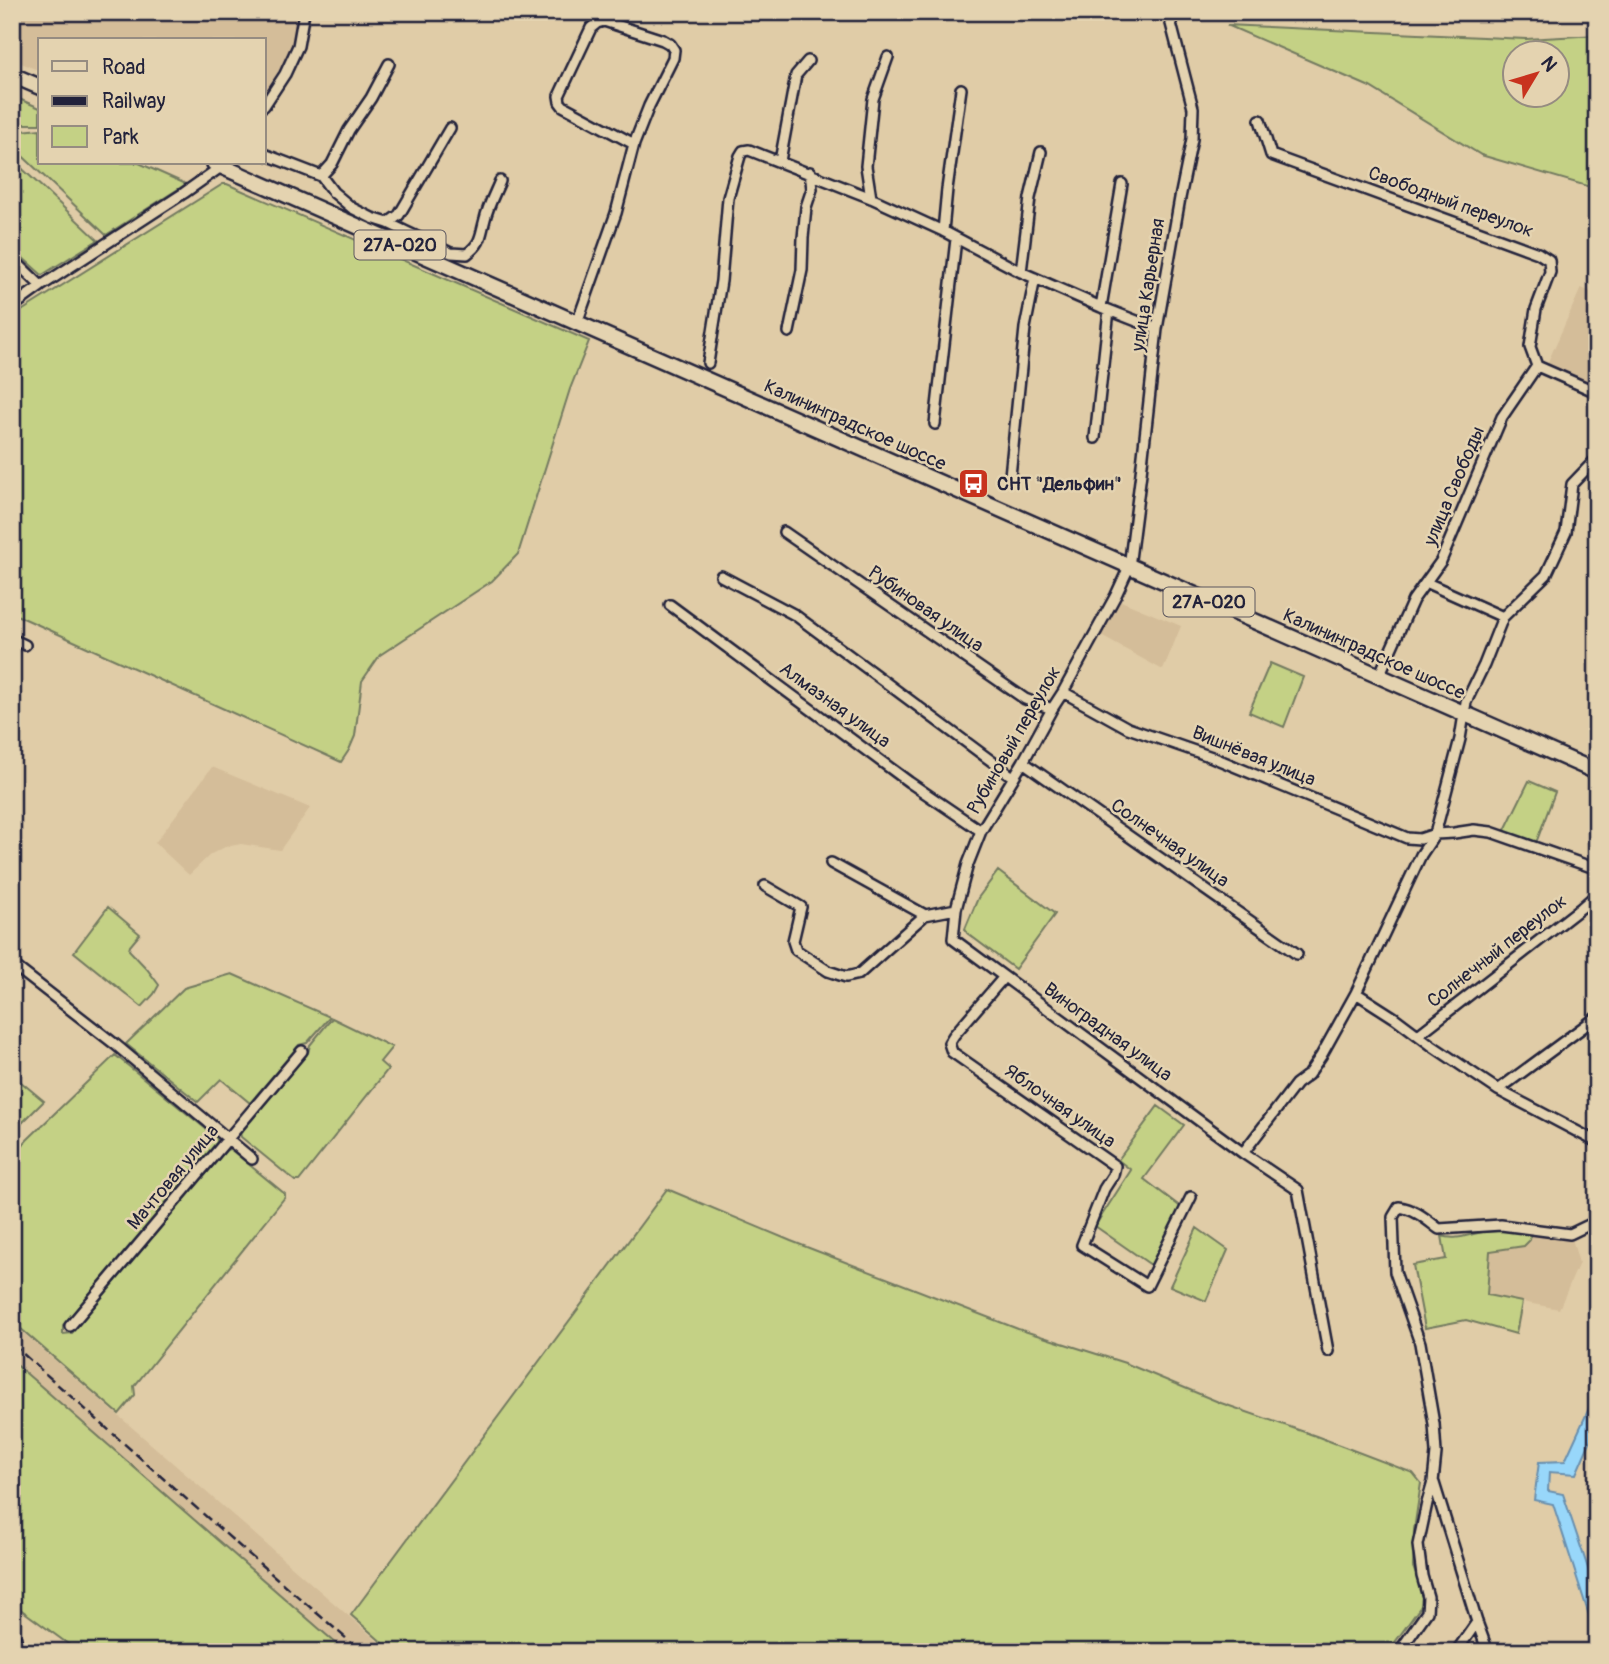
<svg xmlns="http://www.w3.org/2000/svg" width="1609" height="1664" font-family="Pangolin,sans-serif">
  <rect width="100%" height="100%" fill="#e0cca7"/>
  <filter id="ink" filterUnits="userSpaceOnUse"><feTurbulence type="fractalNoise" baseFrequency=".0143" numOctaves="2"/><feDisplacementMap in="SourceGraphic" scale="14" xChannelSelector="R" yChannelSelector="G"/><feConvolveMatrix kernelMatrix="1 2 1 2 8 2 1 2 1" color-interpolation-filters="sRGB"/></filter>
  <g filter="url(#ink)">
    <path fill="#d4bd99" d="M12,12H305L288,60L271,93L264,103V40H40L39,43L40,71L12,59Z
      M1581,288L1597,294V399L1543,373Z
      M1121,601L1181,626L1163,670L1101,636Z
      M212,767L310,808L280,850L241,844L225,847L211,854L189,875L155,843Z
      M1532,1228L1568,1233L1573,1242L1579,1263L1559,1309L1487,1295L1490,1250L1524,1246Z
      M12,1323L390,1652H343L12,1363Z"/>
    <path fill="#c4d185" stroke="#737a60" stroke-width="2" fill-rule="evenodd" d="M1227,25L1526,39L1597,35V189L1481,155L1370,87ZM1556,52V94H1514V52Z
      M12,96L40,108V124H12Z
      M40,129V163H139L186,184L106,235L12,146V132Z
      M12,159L98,240L42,275L12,248Z
      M223,184H227L589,341L570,389L518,554L492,581L380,655L362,681L355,736L349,750L341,762L12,613V317Z
      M1270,663L1303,677L1284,727L1249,712Z
      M1529,781L1555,792L1536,843L1504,832Z
      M998,871L1055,914L1015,969L967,933L965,929L978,898Z
      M108,907L140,934L130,946L129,950L147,969L159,985L154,994L142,1007L74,952Z
      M232,974L330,1017L307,1043L299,1045L250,1103L221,1079L198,1102L126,1044L184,988Z
      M332,1018L392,1047L380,1062L388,1069L299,1181H295L241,1137L240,1133L308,1053L310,1045Z
      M115,1055L217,1138V1142L63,1325V1334L72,1333L226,1150L230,1149L285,1194V1197L136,1384L134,1386L135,1395L119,1414L12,1321V1296L19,1288L12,1283V1157L27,1140Z
      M15,1077L44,1101L12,1133V1080Z
      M1158,1106L1184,1125L1144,1179L1182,1208L1151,1265L1095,1226L1131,1170L1118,1160Z
      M667,1189L791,1241L1018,1329L1125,1363L1221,1403L1316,1436L1413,1473L1421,1483L1414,1530L1413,1567L1426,1599L1388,1652H393L351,1615Z
      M1502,1227L1532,1228L1530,1240L1524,1246L1490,1251L1487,1295L1522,1302L1516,1334L1466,1320L1425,1328L1413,1265L1446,1259L1442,1236C1457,1241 1469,1234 1483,1232C1489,1231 1495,1231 1501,1231Z
      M1197,1228L1228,1250L1206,1301L1170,1286Z
      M12,1361L346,1652H79L12,1603Z"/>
    <path fill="#98d7fa" stroke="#698fae" stroke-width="2" d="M1597,1391V1426L1576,1474L1549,1472L1548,1491L1563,1494L1597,1595V1640L1553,1504L1534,1500L1539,1462L1565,1461Z"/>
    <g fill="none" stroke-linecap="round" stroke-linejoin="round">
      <defs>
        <path id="street" d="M1168,12L1193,108L1192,139L1180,198L1157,329L1141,473L1129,567L1116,595L1063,692L1052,709L1023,762L981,831L968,864L956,909L953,939L1243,1153L1298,1190L1328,1351
          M264,106L285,74L298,46L304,12
          M1260,120L1271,155L1538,253L1549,260L1550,272L1536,309L1530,347L1537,366
          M264,154L321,176L333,192L352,208L372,218L388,223L451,253L467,254C482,242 480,237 485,219C488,206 495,193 500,181
          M780,161L796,75L808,61
          M321,176L332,164L349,130L371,98L389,64
          M871,198L866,166L873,99L888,57
          M388,223L399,215L450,128
          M943,231L947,189L961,89
          M12,258L41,286
          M1021,272L1030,198L1041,152
          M12,307L41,286L184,193L225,164
          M1101,307L1122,184
          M577,323L616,213L634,144L563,106L560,102L559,96L591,28L597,23L604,21L663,40L670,44L674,50L673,58L649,106L634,144
          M789,332L802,270L803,238L806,207L812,189L810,172
          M708,363L721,281L728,198L740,156L743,151L749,150L871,198L943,231L1021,272L1101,307L1157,329
          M935,424L956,239
          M1095,438L1109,310
          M1010,476L1025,328L1035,278
          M784,532L1025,699L1052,709
          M721,576L795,615L1013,777
          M1427,583L1503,617
          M670,605L909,782L981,831
          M12,639L25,645
          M1379,676L1413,600L1441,561L1502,417L1537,366L1594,391
          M1063,692L1128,728L1212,757L1407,838L1420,839L1435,834L1454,833L1474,830L1491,832L1597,869
          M1023,762L1297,954
          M831,863L925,915L956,909
          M765,886L801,907L793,941L796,950L828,971L846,977L859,974L925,915
          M12,964L116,1045L252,1159
          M1004,977L954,1035L949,1043L952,1052L1115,1166L1113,1175L1104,1189L1082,1245L1147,1286L1191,1197
          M1356,993L1395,1018L1431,1045L1498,1090L1597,1142
          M1418,1035L1581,908L1597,894
          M1498,1090L1597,1017
          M1243,1153L1296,1084L1308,1075L1321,1056L1356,993L1421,855L1435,834L1460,739L1466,702L1484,665L1503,617L1546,575L1566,532L1572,484L1597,458
          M70,1326L302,1051
          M1434,1483L1477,1622L1488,1652
          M12,1643L16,1639
          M1399,1652L1427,1612L1428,1597L1422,1576L1418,1545L1427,1503L1433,1482L1436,1453L1434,1424L1420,1343L1395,1272L1393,1217L1399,1207C1415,1209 1427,1220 1439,1229L1501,1225L1570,1234L1597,1221
          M1456,1652L1477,1622"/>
        <path id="primary" d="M12,75L40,87
          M214,163L1597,772"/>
      </defs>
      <use href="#street" stroke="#22223b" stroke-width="14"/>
      <use href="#primary" stroke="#22223b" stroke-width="19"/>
      <use href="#street" stroke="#e4d3b0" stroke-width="9"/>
      <use href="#primary" stroke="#e4d3b0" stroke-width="14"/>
      <path stroke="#22223b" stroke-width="2.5" stroke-dasharray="10 5" stroke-linecap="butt" d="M12,1344L237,1544L362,1652"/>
    </g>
  </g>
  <defs>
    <symbol id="bus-square" viewBox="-11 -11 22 22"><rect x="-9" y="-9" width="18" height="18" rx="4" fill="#c8321e" stroke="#e4d3b0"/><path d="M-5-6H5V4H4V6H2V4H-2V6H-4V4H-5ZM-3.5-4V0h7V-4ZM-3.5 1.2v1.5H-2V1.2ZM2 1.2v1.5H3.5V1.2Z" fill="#fff"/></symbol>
  </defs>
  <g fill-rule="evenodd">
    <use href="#bus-square" x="956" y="466" width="35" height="35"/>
  </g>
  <g text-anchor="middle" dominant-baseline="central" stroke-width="5" stroke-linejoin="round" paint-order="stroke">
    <g fill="#e4d3b0" stroke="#5c575e" stroke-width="2">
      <rect x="354.5" y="230.5" width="91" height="29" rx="5"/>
      <rect x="1163.5" y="587.5" width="91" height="29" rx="5"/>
    </g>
    <g font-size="18" font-weight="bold" fill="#22223b">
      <text x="400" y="245">27А-020</text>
      <text x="1209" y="602">27А-020</text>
    </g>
    <g font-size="19" fill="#22223b" stroke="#e4d3b0">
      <text transform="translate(1451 202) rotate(20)">Свободный переулок</text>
      <text transform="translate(1148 285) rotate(-81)">улица Карьерная</text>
      <text transform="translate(855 425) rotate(24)">Калининградское шоссе</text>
      <text transform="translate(1454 486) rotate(-67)">улица Свободы</text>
      <text transform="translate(926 609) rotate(35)">Рубиновая улица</text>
      <text transform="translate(1374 654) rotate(24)">Калининградское шоссе</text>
      <text transform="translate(835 705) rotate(36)">Алмазная улица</text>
      <text transform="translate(1014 740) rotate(-60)">Рубиновый переулок</text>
      <text transform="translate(1254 756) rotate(22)">Вишнёвая улица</text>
      <text transform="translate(1170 843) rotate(35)">Солнечная улица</text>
      <text transform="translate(1497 951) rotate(-38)">Солнечный переулок</text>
      <text transform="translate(1108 1032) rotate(36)">Виноградная улица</text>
      <text transform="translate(1060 1106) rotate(35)">Яблочная улица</text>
      <text transform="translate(173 1177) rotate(-50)">Мачтовая улица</text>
    </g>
    <g font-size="19" font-weight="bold" fill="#22223b" stroke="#e4d3b0" text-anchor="start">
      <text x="997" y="484">СНТ "Дельфин"</text>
    </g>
  </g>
  <rect width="1609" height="1664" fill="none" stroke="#e4d3b0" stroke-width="42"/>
  <rect x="21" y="21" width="1567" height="1622" fill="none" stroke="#22223b" stroke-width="2.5" filter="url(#ink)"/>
  <rect x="38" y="38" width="228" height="126" fill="#e4d3b0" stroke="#968c81" stroke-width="2"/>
  <rect x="52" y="61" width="35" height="10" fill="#e4d3b0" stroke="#968c81" stroke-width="2"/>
  <text x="102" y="74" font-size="21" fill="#22223b">Road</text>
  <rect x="52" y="96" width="35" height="10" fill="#22223b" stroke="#968c81" stroke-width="2"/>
  <text x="102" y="108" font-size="21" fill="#22223b">Railway</text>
  <rect x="52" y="126" width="35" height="21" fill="#c4d185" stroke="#968c81" stroke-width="2"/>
  <text x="102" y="144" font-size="21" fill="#22223b">Park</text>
  <g transform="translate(1536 74) rotate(52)"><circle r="33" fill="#e4d3b0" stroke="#968c81" stroke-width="2"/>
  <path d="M0-5L12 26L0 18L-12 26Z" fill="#c8321e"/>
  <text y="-10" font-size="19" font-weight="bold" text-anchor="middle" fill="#22223b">N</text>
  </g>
</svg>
